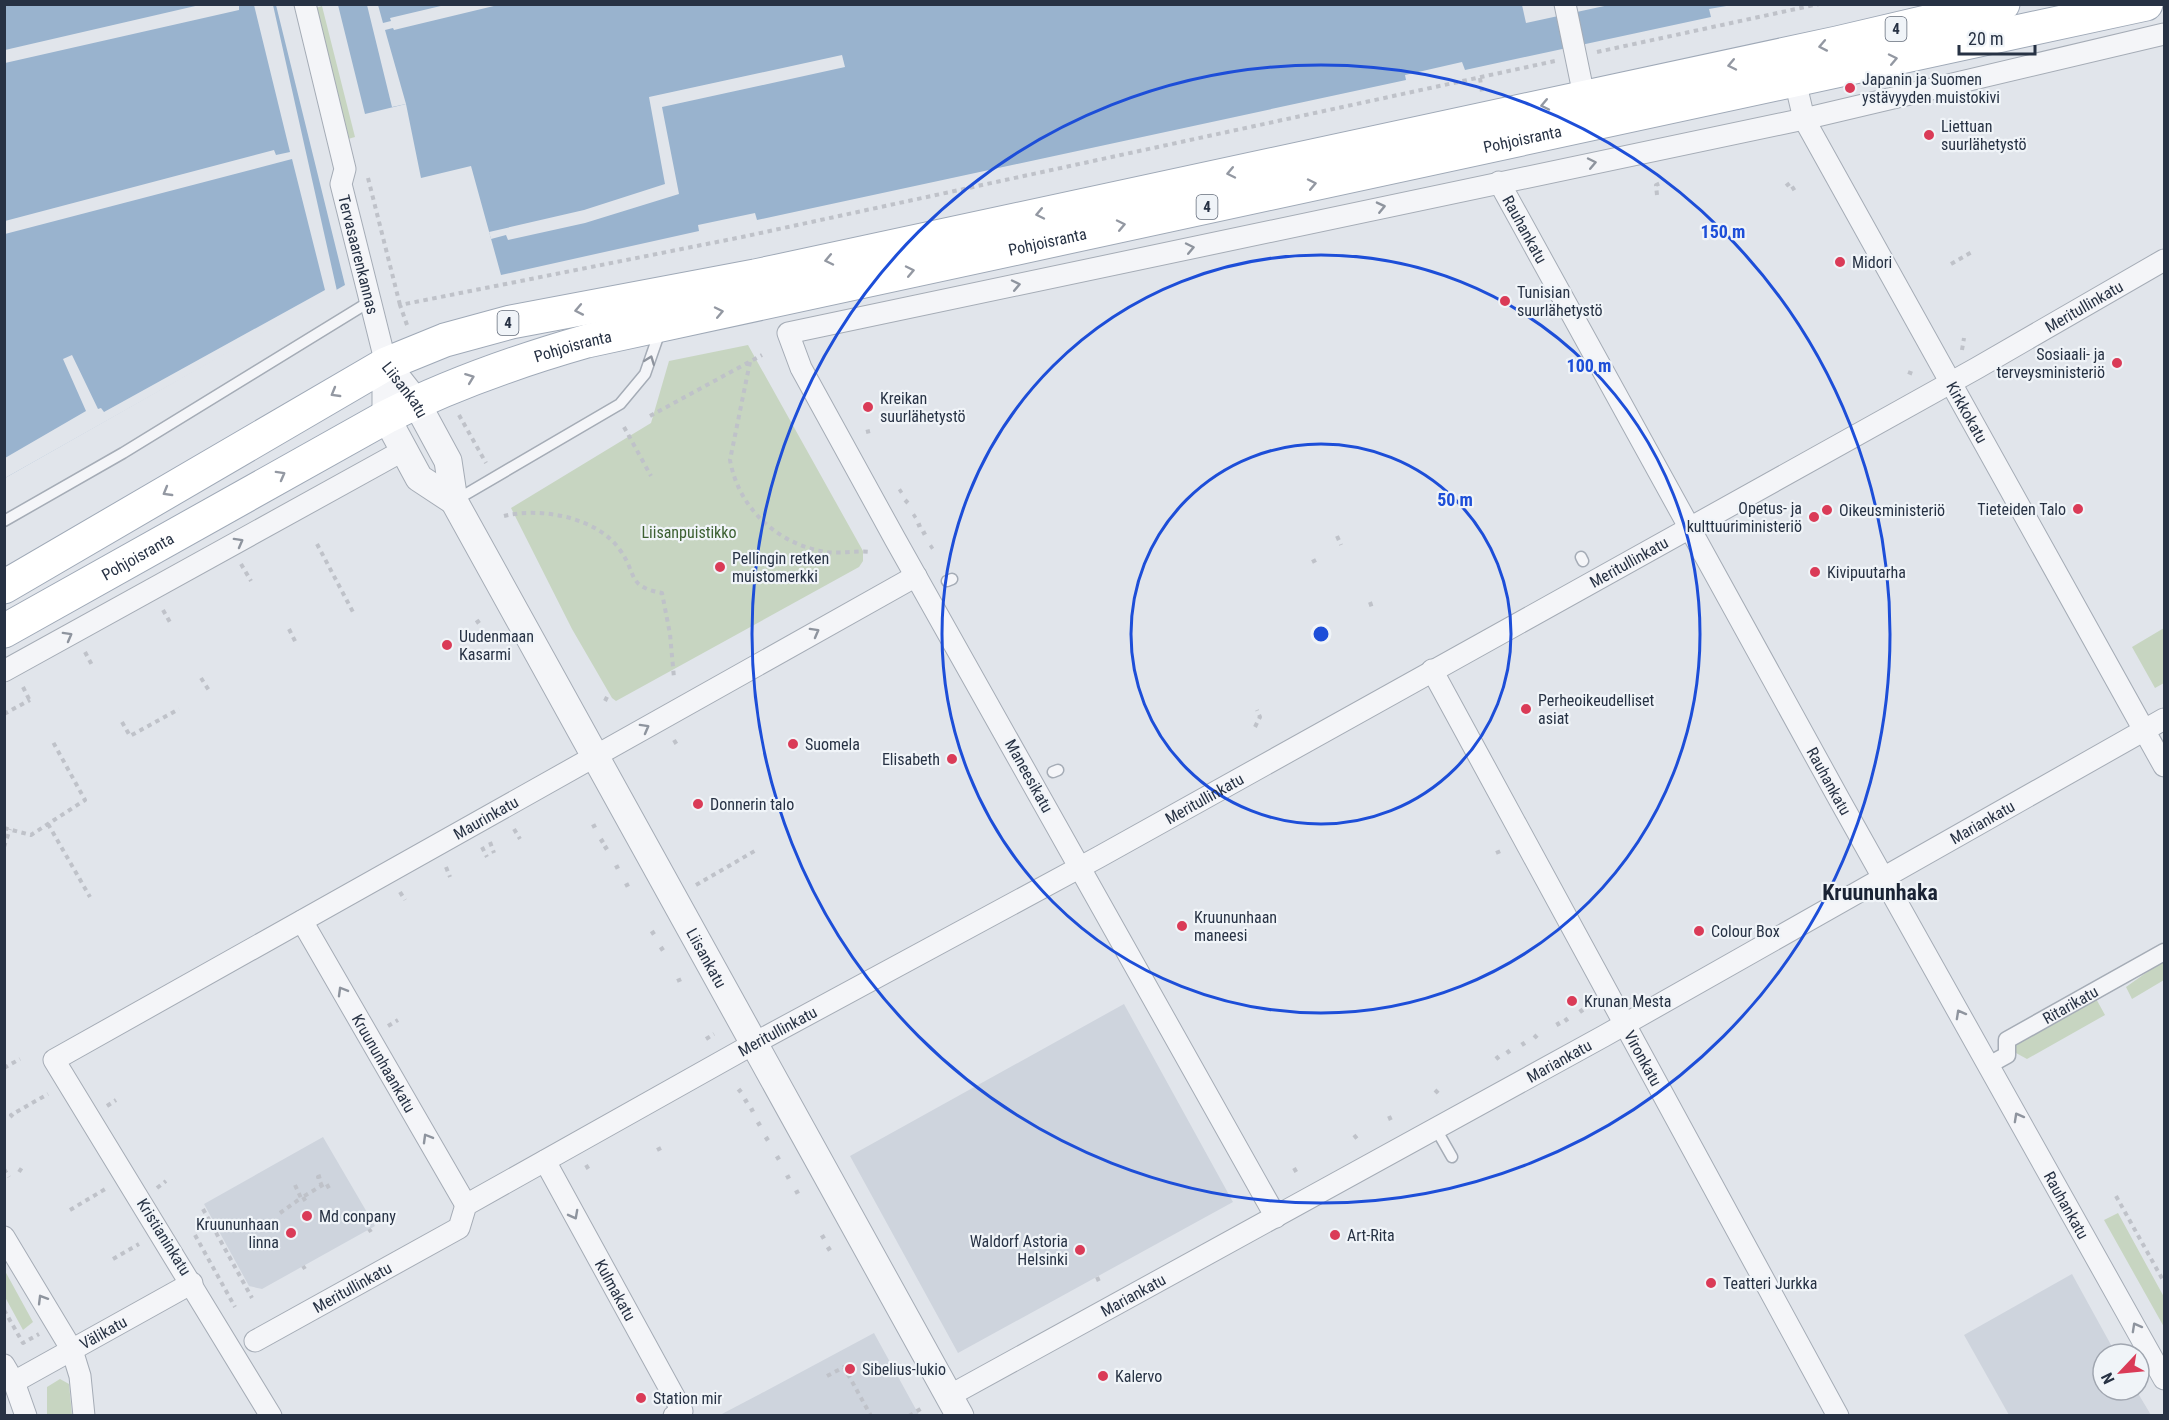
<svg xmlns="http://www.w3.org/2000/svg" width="2169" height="1420" font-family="'Roboto Condensed',sans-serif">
  <rect width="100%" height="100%" fill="#e1e5eb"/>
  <path fill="#ced4dd" d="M1124,1004L1233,1202L958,1353L850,1156Z
    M323,1137L375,1226L262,1289L249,1286L204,1204Z
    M2072,1274L2116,1354H2103V1390H2136L2151,1415H2009L1964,1335Z
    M874,1333L919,1415H720L760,1394Z"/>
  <path fill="#c7d5c1" d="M322,6L355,137L348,139L316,8Z
    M748,345L863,551V561L859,567L616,701L612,698L572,629L511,508L651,423L669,361Z
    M2164,628V683L2155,688L2132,647Z
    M2164,960V980L2132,999L2126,987Z
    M2094,995L2105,1015L2027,1059L2016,1053L2010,1044Z
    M2118,1213L2164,1297V1327L2104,1220Z
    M5,1271L33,1322L23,1330L5,1297Z
    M60,1379L69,1384L72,1415H47V1387Z"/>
  <path fill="#99b3ce" d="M5,5H276L345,285L5,478Z
    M338,5H1732L1709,9L1711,17L1465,70L1462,62L1405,75L1406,80L785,214L757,220L755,213L698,225L699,231L501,275L471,166L421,178L406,104L365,114Z"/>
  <path fill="#e1e5eb" d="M204,4L245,5L239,6V10L5,63V50Z
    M254,5H273L337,291L5,478V458L86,411L63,359L72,355L98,409L101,408L104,412L325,290L292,159L5,234V221L274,150L276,155L290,152Z
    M367,5H378L383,23L391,21L390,18L445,5H498L394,30L393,28L385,30L406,104L392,107Z
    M1522,5H1609L1526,23Z
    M842,55L845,67L662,107L679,194L585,223L508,240L506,235L491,239L489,232L584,210L665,184L649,97Z"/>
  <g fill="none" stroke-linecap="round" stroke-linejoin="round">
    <defs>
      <path id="service" d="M456,500L620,404L645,374L660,331
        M4,521L123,453L369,302
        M1581,557L1583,561
        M947,581L952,579
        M1053,772L1058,770
        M1436,1129L1452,1157"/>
      <g id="pedestrian">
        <path id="s1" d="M1989,1065L2007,1055V1040L2164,952"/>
      </g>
      <g id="minor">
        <path id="s2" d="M305,4L345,169L341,184L386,364"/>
        <path d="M1565,4L1584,96"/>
        <path id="s3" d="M1792,68L1804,119L2164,766"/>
        <path id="s4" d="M1499,182L1839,799L2164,1379"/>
        <path id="s5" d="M1432,670L1838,1416"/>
        <path d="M4,671L404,450"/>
        <path id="s6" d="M302,921L466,1205"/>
        <path id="s7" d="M545,1161L682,1411L674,1416"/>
        <path d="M1276,1217L895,539L801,368L788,333L1804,119L2164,34"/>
        <path d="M4,1237L72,1350L80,1376L84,1416"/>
        <path id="s8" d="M255,1341L459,1228L466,1205L753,1044L1099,857L1977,368L2164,260"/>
        <path d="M4,1365L14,1382L26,1416"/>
        <path id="s9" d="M14,1382L192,1283"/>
        <path id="s10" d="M949,1396L1604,1036L2164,719"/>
        <path id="s11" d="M271,1416L54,1060L916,576"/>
      </g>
      <g id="tertiary">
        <path id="s12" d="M386,364L416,402L448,461L454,501L960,1416"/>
        <path d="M386,364V417L419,478L454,501"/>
      </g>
      <g id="primary">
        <path d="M4,587L386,364L445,340L511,322L755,276L1837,43L2003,4"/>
        <path id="s13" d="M4,631L386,417C451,384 517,361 587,341L2146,4"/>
      </g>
    </defs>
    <use href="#service" stroke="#a5acb6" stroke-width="13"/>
    <use href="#pedestrian" stroke="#a5acb6" stroke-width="19"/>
    <use href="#minor" stroke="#a5acb6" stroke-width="23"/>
    <use href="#tertiary" stroke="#a5acb6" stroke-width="29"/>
    <use href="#primary" stroke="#9fa9b7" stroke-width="35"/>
    <path stroke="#bfc2c9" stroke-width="4" stroke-dasharray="4.5 4.5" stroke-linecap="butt" d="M1597,52L1819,4
      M1480,78L1482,92
      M368,178L400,305
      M1786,186L1790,183L1796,193
      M1657,195L1656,185L1661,183
      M1951,264L1972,252
      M407,325L400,305L742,237L1555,61
      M1962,350L1964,338
      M750,362L730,460C738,506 774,541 820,551C836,555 855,550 871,552
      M1908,372L1916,375
      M459,415L486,463
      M650,416L762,355
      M624,427L651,476
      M866,432L870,431
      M899,492L902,490
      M905,503L908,500
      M504,516C541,507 597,517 620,550C638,575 626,586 662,593L670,634L674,678
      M913,517L916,515
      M917,526L922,524
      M922,534L926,532
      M1337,536L1341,545
      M317,544L354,614
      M930,548L933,546
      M1312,562L1316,560
      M241,564L251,581
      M1370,602L1372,608
      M163,610L171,624
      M476,623L483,618
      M289,629L297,645
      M85,652L93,667
      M201,678L210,692
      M23,687L30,701
      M605,701L609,693
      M4,714L30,700
      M122,722L130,736L179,709
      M1255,727L1260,717L1257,710
      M674,740L677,745
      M48,824L90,897
      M592,827L598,824
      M4,828L31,835L85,800L53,742
      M514,829L520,839
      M490,842L494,853
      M600,842L606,838
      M4,847L10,829
      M482,847L487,857
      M604,849L610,845
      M1496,853L1503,850
      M446,867L450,877
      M615,868L621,865
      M696,885L758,849
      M625,886L631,883
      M400,892L405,900
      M651,934L657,930
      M660,950L666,946
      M677,981L684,978
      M1580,1009L1585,1016
      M1565,1018L1570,1025
      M1557,1022L1561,1029
      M388,1026L398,1020
      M1534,1035L1540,1041
      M706,1039L714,1034
      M1522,1042L1526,1048
      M1507,1050L1512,1057
      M1496,1056L1501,1062
      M4,1068L20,1059
      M1435,1090L1441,1096
      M738,1092L743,1088
      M744,1102L749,1099
      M107,1106L116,1100
      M750,1111L754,1109
      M1389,1116L1392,1123
      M13,1117L11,1115L48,1094
      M757,1125L762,1122
      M1354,1135L1359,1141
      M765,1140L771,1136
      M657,1150L661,1148
      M776,1159L781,1156
      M586,1165L589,1170
      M1294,1168L1298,1175
      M4,1169L9,1177
      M19,1172L23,1166
      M321,1176L318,1177L322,1186
      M786,1178L792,1175
      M295,1185L301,1198L326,1183L330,1190
      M157,1188L166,1181
      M795,1193L801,1190
      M2116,1196L2164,1282
      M303,1197L306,1202
      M203,1209L252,1298
      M70,1210L107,1188
      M280,1213L301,1198
      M369,1229L371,1232
      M195,1235L235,1307
      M821,1238L826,1235
      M827,1250L833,1246
      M113,1259L139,1244
      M303,1266L305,1269
      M1097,1277L1100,1284
      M4,1310L23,1343L39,1334
      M827,1376L844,1367L871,1416
      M909,1416L922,1408"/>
    <use href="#service" stroke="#f4f5f8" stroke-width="10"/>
    <use href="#pedestrian" stroke="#f4f5f8" stroke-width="16"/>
    <use href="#minor" stroke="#f4f5f8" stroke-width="21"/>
    <use href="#tertiary" stroke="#f4f5f8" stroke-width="27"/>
    <use href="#primary" stroke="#fff" stroke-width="33"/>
  </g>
  <defs><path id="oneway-chevron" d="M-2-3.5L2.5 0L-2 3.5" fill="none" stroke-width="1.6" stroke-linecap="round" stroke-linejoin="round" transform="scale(1.5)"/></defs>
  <g stroke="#9398a2">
    <use href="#oneway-chevron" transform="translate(1823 46) rotate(169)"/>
    <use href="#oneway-chevron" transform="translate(1893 59) rotate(-12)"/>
    <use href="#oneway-chevron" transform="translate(1732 65) rotate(168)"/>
    <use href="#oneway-chevron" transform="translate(1545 105) rotate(168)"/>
    <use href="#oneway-chevron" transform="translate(1231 173) rotate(168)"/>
    <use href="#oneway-chevron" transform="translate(1312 184) rotate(-12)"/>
    <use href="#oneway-chevron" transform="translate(1040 214) rotate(168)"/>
    <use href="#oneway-chevron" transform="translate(1121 225) rotate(-12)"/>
    <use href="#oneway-chevron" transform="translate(829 260) rotate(168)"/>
    <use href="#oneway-chevron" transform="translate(910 271) rotate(-12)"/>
    <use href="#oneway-chevron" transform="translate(579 310) rotate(169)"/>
    <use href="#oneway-chevron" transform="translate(719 312) rotate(-12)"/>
    <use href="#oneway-chevron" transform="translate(470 378) rotate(-21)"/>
    <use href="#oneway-chevron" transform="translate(335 393) rotate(150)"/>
    <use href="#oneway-chevron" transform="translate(281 475) rotate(-29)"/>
    <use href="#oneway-chevron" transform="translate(167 492) rotate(150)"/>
  </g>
  <g stroke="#8e949e">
    <use href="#oneway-chevron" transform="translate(1592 163) rotate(-12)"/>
    <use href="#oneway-chevron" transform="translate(1381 207) rotate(-13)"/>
    <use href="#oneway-chevron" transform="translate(1190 248) rotate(-12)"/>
    <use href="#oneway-chevron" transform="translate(1016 285) rotate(-12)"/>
    <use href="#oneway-chevron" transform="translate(650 360) rotate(-69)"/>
    <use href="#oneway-chevron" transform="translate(239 542) rotate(-29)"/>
    <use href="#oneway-chevron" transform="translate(815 632) rotate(-29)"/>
    <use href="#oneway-chevron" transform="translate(68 636) rotate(-29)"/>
    <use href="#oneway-chevron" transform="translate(645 728) rotate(-29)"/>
    <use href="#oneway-chevron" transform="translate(342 991) rotate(-120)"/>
    <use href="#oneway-chevron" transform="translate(1960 1014) rotate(-119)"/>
    <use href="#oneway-chevron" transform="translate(2018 1117) rotate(-119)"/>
    <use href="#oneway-chevron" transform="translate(427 1138) rotate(-120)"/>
    <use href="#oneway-chevron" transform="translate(574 1215) rotate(62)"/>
    <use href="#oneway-chevron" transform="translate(42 1299) rotate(-121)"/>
    <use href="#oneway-chevron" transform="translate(2136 1327) rotate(-119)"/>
  </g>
  <g fill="none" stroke="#1d4ed8" stroke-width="3">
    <circle cx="1321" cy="634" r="190"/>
    <circle cx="1321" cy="634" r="379"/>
    <circle cx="1321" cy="634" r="569"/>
  </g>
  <g fill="#da3b57" stroke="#f0f4f8" stroke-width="2">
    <circle cx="1850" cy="88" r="6"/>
    <circle cx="1929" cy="135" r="6"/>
    <circle cx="1840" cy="262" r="6"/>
    <circle cx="1505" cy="301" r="6"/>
    <circle cx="2117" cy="363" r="6"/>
    <circle cx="868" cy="407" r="6"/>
    <circle cx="2078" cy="509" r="6"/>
    <circle cx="1827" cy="510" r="6"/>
    <circle cx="1814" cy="517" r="6"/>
    <circle cx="720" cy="567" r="6"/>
    <circle cx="1815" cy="572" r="6"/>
    <circle cx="447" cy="645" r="6"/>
    <circle cx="1526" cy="709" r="6"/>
    <circle cx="793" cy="744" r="6"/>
    <circle cx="952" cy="759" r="6"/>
    <circle cx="698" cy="804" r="6"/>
    <circle cx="1182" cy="926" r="6"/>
    <circle cx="1699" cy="931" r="6"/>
    <circle cx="1572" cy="1001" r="6"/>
    <circle cx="307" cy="1216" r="6"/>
    <circle cx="291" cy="1233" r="6"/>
    <circle cx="1335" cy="1235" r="6"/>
    <circle cx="1080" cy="1250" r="6"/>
    <circle cx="1711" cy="1283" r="6"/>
    <circle cx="850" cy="1369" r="6"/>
    <circle cx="1103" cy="1376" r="6"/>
    <circle cx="641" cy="1398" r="6"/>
  </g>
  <g text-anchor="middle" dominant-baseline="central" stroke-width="4.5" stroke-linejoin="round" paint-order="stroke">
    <g fill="#f0f4f8" stroke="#636c7a" stroke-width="1.5">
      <rect x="1885.5" y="17" width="21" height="24" rx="4.5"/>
      <rect x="1196.5" y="195" width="21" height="24" rx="4.5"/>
      <rect x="497.5" y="311" width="21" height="24" rx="4.5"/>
    </g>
    <g font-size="15" font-weight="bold" fill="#273244">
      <text x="1896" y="29">4</text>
      <text x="1207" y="207">4</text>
      <text x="508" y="323">4</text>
    </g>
    <g font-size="16" fill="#273244" stroke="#f0f4f8" text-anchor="start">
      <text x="1862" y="79">Japanin ja Suomen<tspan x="1862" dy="18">ystävyyden muistokivi</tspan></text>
      <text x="1941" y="126">Liettuan<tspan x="1941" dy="18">suurlähetystö</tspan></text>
      <text x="1852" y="262">Midori</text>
      <text x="1517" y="292">Tunisian<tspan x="1517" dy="18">suurlähetystö</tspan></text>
      <text x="2105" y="354" text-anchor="end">Sosiaali- ja<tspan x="2105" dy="18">terveysministeriö</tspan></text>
      <text x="880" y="398">Kreikan<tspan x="880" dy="18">suurlähetystö</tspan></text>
      <text x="1802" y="508" text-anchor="end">Opetus- ja<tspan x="1802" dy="18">kulttuuriministeriö</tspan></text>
      <text x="2066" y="509" text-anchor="end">Tieteiden Talo</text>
      <text x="1839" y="510">Oikeusministeriö</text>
      <text x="732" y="558">Pellingin retken<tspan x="732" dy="18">muistomerkki</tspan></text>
      <text x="1827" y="572">Kivipuutarha</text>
      <text x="459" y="636">Uudenmaan<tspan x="459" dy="18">Kasarmi</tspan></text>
      <text x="1538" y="700">Perheoikeudelliset<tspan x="1538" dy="18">asiat</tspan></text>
      <text x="805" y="744">Suomela</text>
      <text x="940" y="759" text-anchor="end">Elisabeth</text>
      <text x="710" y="804">Donnerin talo</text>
      <text x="1194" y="917">Kruununhaan<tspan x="1194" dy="18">maneesi</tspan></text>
      <text x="1711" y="931">Colour Box</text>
      <text x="1584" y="1001">Krunan Mesta</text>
      <text x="319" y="1216">Md conpany</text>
      <text x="279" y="1224" text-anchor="end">Kruununhaan<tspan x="279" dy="18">linna</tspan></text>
      <text x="1347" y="1235">Art-Rita</text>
      <text x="1068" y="1241" text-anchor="end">Waldorf Astoria<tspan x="1068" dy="18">Helsinki</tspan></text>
      <text x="1723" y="1283">Teatteri Jurkka</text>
      <text x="862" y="1369">Sibelius-lukio</text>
      <text x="1115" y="1376">Kalervo</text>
      <text x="653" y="1398">Station mir</text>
    </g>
    <g font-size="16" fill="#273244" stroke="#f0f4f8">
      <text stroke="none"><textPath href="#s13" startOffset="1610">Pohjoisranta</textPath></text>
      <text stroke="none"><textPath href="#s4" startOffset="54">Rauhankatu</textPath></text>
      <text stroke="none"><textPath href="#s13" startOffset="1124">Pohjoisranta</textPath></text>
      <text stroke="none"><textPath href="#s2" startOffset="258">Tervasaarenkannas</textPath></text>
      <text stroke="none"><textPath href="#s8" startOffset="2108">Meritullinkatu</textPath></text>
      <text stroke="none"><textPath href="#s13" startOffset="638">Pohjoisranta</textPath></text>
      <text stroke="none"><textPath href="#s12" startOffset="32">Liisankatu</textPath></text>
      <text stroke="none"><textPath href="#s3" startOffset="388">Kirkkokatu</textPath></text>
      <text stroke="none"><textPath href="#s13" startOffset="153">Pohjoisranta</textPath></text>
      <text stroke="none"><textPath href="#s8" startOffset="1586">Meritullinkatu</textPath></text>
      <text transform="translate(1029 776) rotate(61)">Maneesikatu</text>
      <text stroke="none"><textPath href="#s4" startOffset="684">Rauhankatu</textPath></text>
      <text stroke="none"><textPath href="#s8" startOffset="1100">Meritullinkatu</textPath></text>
      <text stroke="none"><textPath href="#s11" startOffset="912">Maurinkatu</textPath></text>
      <text stroke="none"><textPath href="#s10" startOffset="1182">Mariankatu</textPath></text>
      <text stroke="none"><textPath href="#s12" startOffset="678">Liisankatu</textPath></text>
      <text stroke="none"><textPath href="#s1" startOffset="108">Ritarikatu</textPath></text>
      <text stroke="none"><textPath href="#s8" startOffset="614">Meritullinkatu</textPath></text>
      <text stroke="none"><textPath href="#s5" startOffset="442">Vironkatu</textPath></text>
      <text stroke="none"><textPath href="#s10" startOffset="696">Mariankatu</textPath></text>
      <text stroke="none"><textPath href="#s6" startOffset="164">Kruununhaankatu</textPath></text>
      <text stroke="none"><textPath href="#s4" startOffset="1170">Rauhankatu</textPath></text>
      <text transform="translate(164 1237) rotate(58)">Kristianinkatu</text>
      <text stroke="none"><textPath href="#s8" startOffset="111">Meritullinkatu</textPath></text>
      <text stroke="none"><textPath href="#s7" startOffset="147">Kulmakatu</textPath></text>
      <text stroke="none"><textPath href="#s10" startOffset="210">Mariankatu</textPath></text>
      <text stroke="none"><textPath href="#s9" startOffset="102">Välikatu</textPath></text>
    </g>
    <g font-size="16" fill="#3d6133" stroke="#f0f4f8">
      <text x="689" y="532">Liisanpuistikko</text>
    </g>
    <g font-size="22" font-weight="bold" fill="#1a2334" stroke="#f0f4f8">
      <text x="1880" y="892">Kruununhaka</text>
    </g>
  </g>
  <circle cx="1321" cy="634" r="9" fill="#1d4ed8" stroke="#f0f4f8" stroke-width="3"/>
  <g font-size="18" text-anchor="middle" font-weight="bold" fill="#1d4ed8" stroke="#f0f4f8" stroke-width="4.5" stroke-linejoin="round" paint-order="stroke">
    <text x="1723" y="238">150 m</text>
    <text x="1589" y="372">100 m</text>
    <text x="1455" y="506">50 m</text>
  </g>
  <rect width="2169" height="1420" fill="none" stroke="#273244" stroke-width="12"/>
  <g transform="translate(2121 1372) rotate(244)"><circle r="28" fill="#f0f4f8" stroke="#a0a6b0" stroke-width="1.5"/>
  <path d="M0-4.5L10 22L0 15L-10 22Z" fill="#da3b57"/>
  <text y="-9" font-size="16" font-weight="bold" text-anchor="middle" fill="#273244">N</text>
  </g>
  <path d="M1959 45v9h76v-9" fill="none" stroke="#273244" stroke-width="3"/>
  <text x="1968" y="45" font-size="18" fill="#273244" stroke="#f0f4f8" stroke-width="4.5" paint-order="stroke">20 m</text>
</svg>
